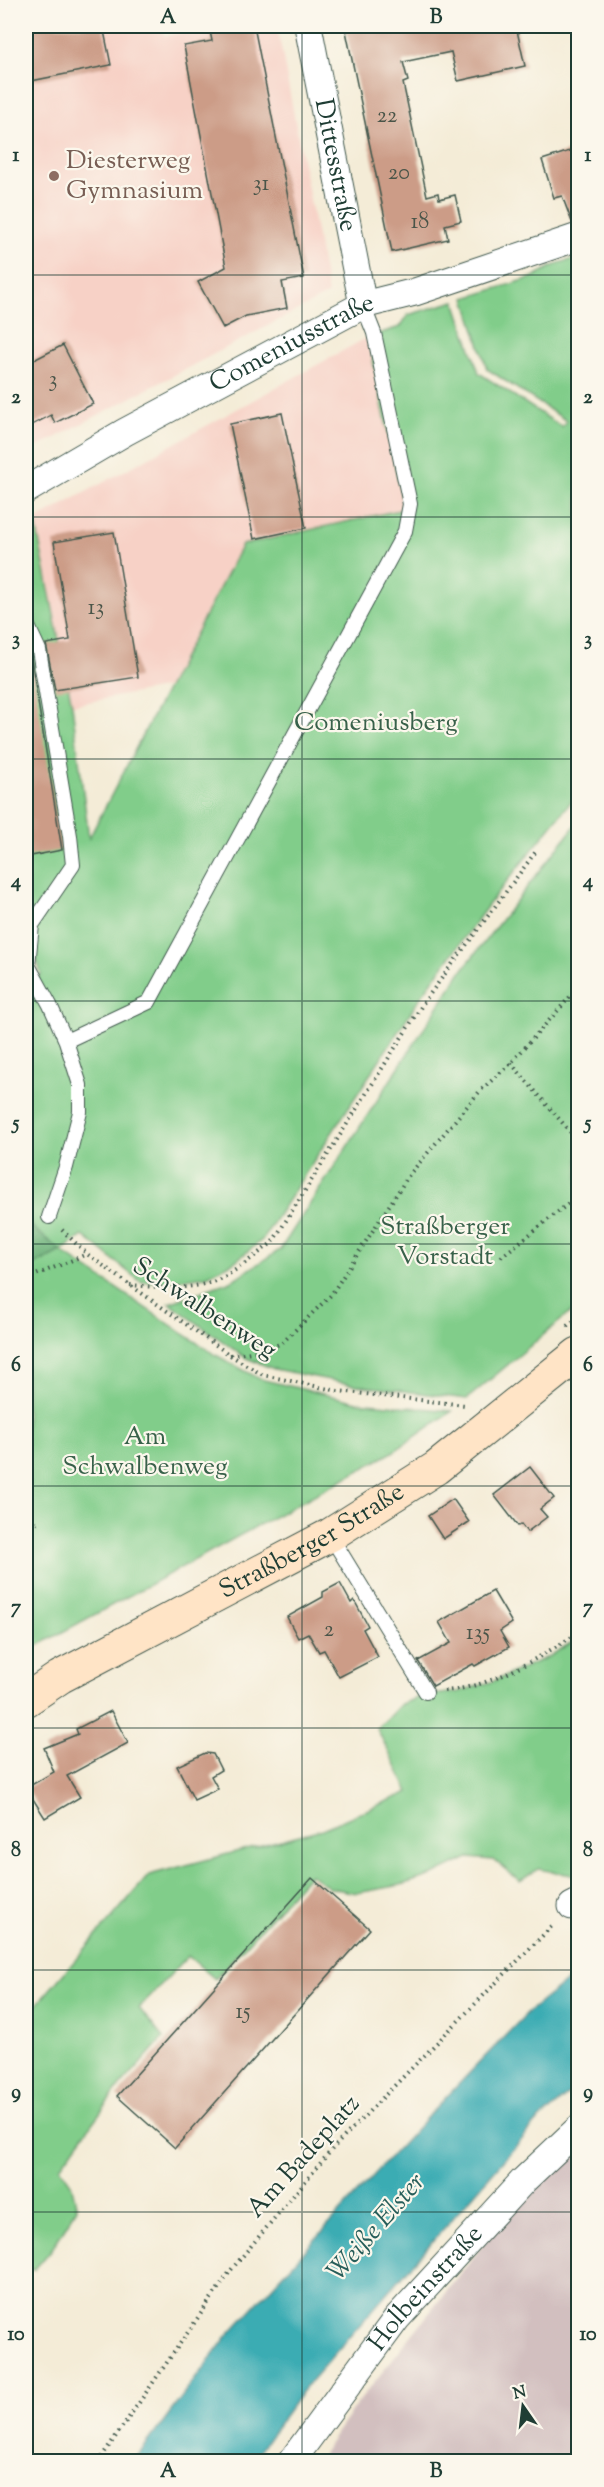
<svg xmlns="http://www.w3.org/2000/svg" width="604" height="2487" font-family="'Sorts Mill Goudy',serif">
  <rect width="100%" height="100%" fill="#fbf7ec"/>
  <filter id="ink" filterUnits="userSpaceOnUse"><feTurbulence type="fractalNoise" baseFrequency=".0167" numOctaves="2"/><feDisplacementMap in="SourceGraphic" scale="12" xChannelSelector="R" yChannelSelector="G"/><feConvolveMatrix kernelMatrix="1 2 1 2 8 2 1 2 1" color-interpolation-filters="sRGB"/></filter>
  <filter id="wash" filterUnits="userSpaceOnUse"><feTurbulence type="fractalNoise" baseFrequency=".008" numOctaves="4" result="noise"/><feDisplacementMap in="SourceGraphic" scale="24" xChannelSelector="R" yChannelSelector="G"/><feGaussianBlur stdDeviation="1.35" result="paint"/><feColorMatrix in="noise" values="0 0 0 0 0 0 0 0 0 0 0 0 0 0 0 0 0 1.4 0 .05"/><feComposite in="paint" operator="in"/></filter>
  <g filter="url(#wash)">
    <rect width="100%" height="100%" fill="#f4ecd7"/>
    <path fill="#f7d1c6" d="M26,26H162L165,36L216,26H277L328,294L26,453Z
      M368,337L404,509L242,545L168,687L72,705L35,520Z"/>
    <path fill="#d2bfbf" d="M578,2140V2461L316,2462L357,2404L522,2196Z"/>
    <path fill="#81cd8a" stroke="#50855f" stroke-width="1.5" d="M578,258V793L495,896L422,995L262,1240L234,1262L207,1276L170,1281L141,1282L83,1236L61,1251L214,1354L260,1379L357,1402L452,1411L393,1452L26,1652V1269L60,1251L26,1222V993L41,974L35,953L26,955V525L35,520L72,705L89,838L242,545L404,509L368,337L400,327L408,315L455,301L479,373L562,427L567,421L487,369L465,298L531,278L559,263Z
      M578,822V1306L467,1399L355,1385L274,1369L246,1358L169,1303L231,1281L280,1250L460,973Z
      M578,1638V1876L538,1869L520,1881L494,1860L468,1858L433,1875L401,1885L357,1893L330,1888L310,1874L215,1979L188,1956L139,2008L163,2038L116,2091L60,2167L71,2183L77,2208L52,2249L34,2270L26,2269V2017L149,1875L322,1829L409,1792L377,1729L401,1704L422,1696L458,1692L494,1681L550,1656Z"/>
    <path fill="#68b076" stroke="#447655" stroke-width="1.5" d="M26,1222L61,1251L26,1269Z"/>
    <path fill="#3bacb3" stroke="#2d7474" stroke-width="1.5" d="M578,1972V2086L536,2123L302,2391L252,2461H134L228,2335L427,2117L528,2012Z"/>
    <g id="blocks">
      <path fill="#cc9c87" d="M26,26H103L111,65L26,82Z
        M209,26H254L304,278L282,282L287,308L246,316L223,328L198,282L226,267L184,46L212,41Z
        M373,26H516L525,66L458,81L451,52L403,62L408,81L403,83L427,196L438,193L439,199L455,195L461,221L445,225L448,239L392,252L346,31Z
        M579,148V222H572L562,196L554,198L542,160Z
        M63,345L93,404L55,423L51,415L26,428V364Z
        M282,413L306,528L254,539L230,424Z
        M114,532L138,677L55,690L46,644L70,640L54,542Z
        M26,647H28L30,653L62,850L26,857Z
        M530,1467L554,1498L540,1509L547,1517L527,1532L521,1524L518,1526L494,1495Z
        M453,1499L469,1522L443,1539L428,1516Z
        M340,1583L351,1603L354,1600L368,1626L363,1629L378,1657L339,1677L324,1650L319,1652L308,1633L298,1638L287,1617L323,1597V1592Z
        M493,1591L512,1623L500,1631L509,1647L475,1666L473,1664L433,1686L418,1661L451,1643L439,1622Z
        M111,1711L128,1743L67,1776L80,1797L45,1818L26,1788L54,1772L44,1748L78,1734L76,1729Z
        M205,1753L213,1754L221,1770L211,1776L218,1789L194,1800L177,1766Z
        M312,1878L370,1929L175,2148L117,2096Z"/>
    </g>
  </g>
  <g filter="url(#ink)">
    <use href="#blocks" fill-opacity="0" stroke="#3f574c" stroke-width="1.5"/>
    <g fill="none" stroke-linecap="round" stroke-linejoin="round">
      <defs>
        <path id="service" d="M26,622L39,650L70,836L73,865L32,925L28,965L50,1005L66,1041L80,1085V1112L66,1167L49,1217
          M66,1041L149,1002L405,531L410,504L374,333L363,305
          M330,1535L426,1692"/>
        <g id="minor">
          <path id="s1" d="M308,26L363,305"/>
          <path id="s2" d="M26,490L125,432L363,305L415,292L578,237"/>
          <path d="M572,1906L578,1903"/>
          <path id="s3" d="M291,2462L397,2318L524,2180L578,2129"/>
        </g>
        <g id="secondary">
          <path id="s4" d="M26,1700L60,1677L330,1535L436,1468L578,1354"/>
        </g>
      </defs>
      <use href="#service" stroke="#3f574c" stroke-width="16"/>
      <use href="#minor" stroke="#3f574c" stroke-width="29"/>
      <use href="#secondary" stroke="#3f574c" stroke-width="35"/>
      <path stroke="#3f574c" stroke-width="4" stroke-dasharray="1.5 4.5" stroke-linecap="butt" d="M511,1063L578,1141
        M62,1230L87,1254L130,1285L230,1355L263,1375L338,1391L465,1405
        M501,1257L578,1196
        M26,1279L87,1254
        M130,1285C156,1287 184,1290 209,1283C229,1278 255,1255 272,1243L424,1002L537,850
        M567,1326L578,1317
        M230,1355L265,1350L282,1343L331,1295L409,1175L480,1091L511,1063L578,988
        M26,1529L37,1522
        M444,1691C493,1687 538,1658 578,1633
        M98,2462L231,2270L334,2147L554,1924"/>
      <use href="#service" stroke="#fff" stroke-width="14"/>
      <use href="#minor" stroke="#fff" stroke-width="27"/>
      <use href="#secondary" stroke="#ffe4c6" stroke-width="33"/>
    </g>
  </g>
  <path fill="none" stroke="#1f3d34" stroke-width="1.5" stroke-opacity="0.55" d="M302,26V2462M26,275H578M26,517H578M26,759H578M26,1001H578M26,1244H578M26,1486H578M26,1728H578M26,1970H578M26,2212H578"/>
  <circle fill="#8d6e63" stroke="#fbf7ec" stroke-width="2" cx="54" cy="176" r="6"/>
  <g text-anchor="middle" dominant-baseline="central" stroke-width="4.5" stroke-linejoin="round" paint-order="stroke">
    <g font-size="22" fill="#4a5549">
      <text x="387" y="117">22</text>
      <text x="399" y="174">20</text>
      <text x="261" y="185">31</text>
      <text x="420" y="223">18</text>
      <text x="53" y="381">3</text>
      <text x="96" y="609">13</text>
      <text x="329" y="1631">2</text>
      <text x="478" y="1634">135</text>
      <text x="243" y="2013">15</text>
    </g>
    <g font-size="26" fill="#785e54" stroke="#fbf7ec" text-anchor="start">
      <text x="66" y="161">Diesterweg<tspan x="66" dy="30">Gymnasium</tspan></text>
    </g>
    <g font-size="26" fill="#1f3d34" stroke="#fbf7ec">
      <text stroke="none"><textPath href="#s1" startOffset="142">Dittesstraße</textPath></text>
      <text stroke="none"><textPath href="#s2" startOffset="304">Comeniusstraße</textPath></text>
      <text transform="translate(204 1309) rotate(33)">Schwalbenweg</text>
      <text stroke="none"><textPath href="#s4" startOffset="327">Straßberger Straße</textPath></text>
      <text transform="translate(304 2157) rotate(-48)">Am Badeplatz</text>
      <text stroke="none"><textPath href="#s3" startOffset="220">Holbeinstraße</textPath></text>
    </g>
    <g font-size="26" fill="#38614a" stroke="#fbf7ec">
      <text x="376" y="723">Comeniusberg</text>
      <text x="445" y="1227">Straßberger<tspan x="445" dy="30">Vorstadt</tspan></text>
      <text x="145" y="1437">Am<tspan x="145" dy="30">Schwalbenweg</tspan></text>
    </g>
    <g font-size="27" font-style="italic" fill="#275e5a" stroke="#fbf7ec">
      <text transform="translate(377 2228) rotate(-49)">Weiße Elster</text>
    </g>
  </g>
  <rect width="604" height="2487" fill="none" stroke="#fbf7ec" stroke-width="66"/>
  <g transform="translate(523 2406) rotate(346)" stroke="#fbf7ec" stroke-width="4.5" paint-order="stroke">
  <path d="M0-4.5L10 22L0 15L-10 22Z" fill="#1f3d34"/>
  <text y="-9" font-size="16" font-weight="bold" text-anchor="middle" fill="#1f3d34">N</text>
  </g>
  <rect x="33" y="33" width="538" height="2421" fill="none" stroke="#1f3d34" stroke-width="2"/>
  <g font-size="20" text-anchor="middle" font-weight="bold" fill="#1f3d34">
    <text x="168" y="23">A</text>
    <text x="436" y="23">B</text>
    <text x="16" y="161">1</text>
    <text x="588" y="161">1</text>
    <text x="16" y="403">2</text>
    <text x="588" y="403">2</text>
    <text x="16" y="645">3</text>
    <text x="588" y="645">3</text>
    <text x="16" y="887">4</text>
    <text x="588" y="887">4</text>
    <text x="16" y="1129">5</text>
    <text x="588" y="1129">5</text>
    <text x="16" y="1371">6</text>
    <text x="588" y="1371">6</text>
    <text x="16" y="1613">7</text>
    <text x="588" y="1613">7</text>
    <text x="16" y="1856">8</text>
    <text x="588" y="1856">8</text>
    <text x="16" y="2098">9</text>
    <text x="588" y="2098">9</text>
    <text x="16" y="2340">10</text>
    <text x="588" y="2340">10</text>
    <text x="168" y="2477">A</text>
    <text x="436" y="2477">B</text>
  </g>
</svg>
